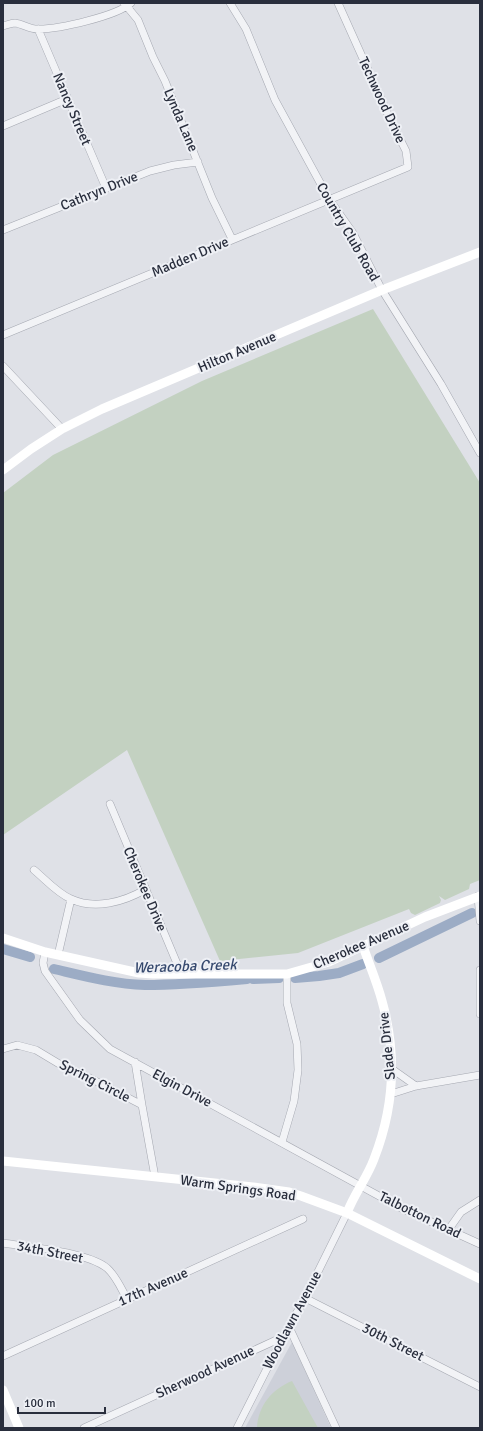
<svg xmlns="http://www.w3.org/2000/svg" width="483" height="1431" font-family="Signika,sans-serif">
  <rect width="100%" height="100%" fill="#dfe1e7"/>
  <path fill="#cdd0d9" d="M292,1342L331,1428H245Z"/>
  <path fill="#c3d1c1" d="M373,309L480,483V880L470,884L469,889L445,900L439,896L441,900L440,903L415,915L411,913L409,909L298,953L220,961L127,750L3,835V493L53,455L202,381Z
    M292,1381L318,1428H257C258,1406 272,1389 292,1381Z"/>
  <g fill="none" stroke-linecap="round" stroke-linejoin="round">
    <path stroke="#9cacc5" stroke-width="10" d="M3,949L30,957
      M379,958L472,913
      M54,969C84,976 114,984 145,985C179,985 213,982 247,979
      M295,978L319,976L339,973L363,964
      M253,979L279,978"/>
    <defs>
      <path id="street" d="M124,3L138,20L153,57L165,81L212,198L232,239
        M230,3L246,29L275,100L329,199L353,233L382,290L441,384L480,453
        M3,26C7,25 11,23 15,23C23,24 31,30 39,29C59,29 117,16 131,3
        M38,29L106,188
        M3,126L67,99
        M3,230L150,171L174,165L198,162
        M3,335L408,167L406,151L391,121L338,3
        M3,366L62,429
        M110,804L181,973
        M34,870C45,879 57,893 71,899C95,910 124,902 146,889
        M478,896L480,921
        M45,952L43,963L45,971L80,1020L110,1049L401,1208L480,1244
        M58,955L71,899
        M480,970V1014
        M3,1049L17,1045L36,1050L61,1065L84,1075L142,1105L155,1177
        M135,1062L142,1105
        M392,1069L416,1086
        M391,1094L416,1086L480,1075
        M282,1142L294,1101L298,1070L297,1044L287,1003V974
        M449,1229L461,1212L480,1200
        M3,1243C29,1247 87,1252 107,1268C116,1276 121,1288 127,1299
        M305,1298L480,1387
        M289,1327L336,1428
        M3,1356L303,1219
        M84,1428L283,1337
        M237,1428L283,1337L305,1298L347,1213"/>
    </defs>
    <use href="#street" stroke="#a5a8b1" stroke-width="8"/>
    <use href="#street" stroke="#f2f3f6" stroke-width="7"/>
    <path stroke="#fff" stroke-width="9" d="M3,470L31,449L62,429L102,409L382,290L480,252
      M3,938L45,952L139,973L153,974H287L329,962L425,917L480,896
      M3,1161L253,1187L289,1192L301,1196L347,1213L480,1279
      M347,1213C354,1194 367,1178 374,1159C394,1108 397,1054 382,1001C377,982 369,964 363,946
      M3,1390L19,1428"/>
  </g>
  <g text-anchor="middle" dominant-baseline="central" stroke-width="4" stroke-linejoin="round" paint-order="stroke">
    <g font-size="14" fill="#292e3d" stroke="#eef0f5">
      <text transform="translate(382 100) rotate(65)">Techwood Drive</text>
      <text transform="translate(72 109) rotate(67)">Nancy Street</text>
      <text transform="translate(181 120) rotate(67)">Lynda Lane</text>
      <text transform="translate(99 191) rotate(-22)">Cathryn Drive</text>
      <text transform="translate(348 232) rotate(60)">Country Club Road</text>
      <text transform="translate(190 257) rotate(-23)">Madden Drive</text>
      <text transform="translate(237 352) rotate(-23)">Hilton Avenue</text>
      <text transform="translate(145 889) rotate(67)">Cherokee Drive</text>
      <text transform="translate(361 945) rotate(-23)">Cherokee Avenue</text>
      <text transform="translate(387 1046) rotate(-96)">Slade Drive</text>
      <text transform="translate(95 1081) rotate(27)">Spring Circle</text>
      <text transform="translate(182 1088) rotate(28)">Elgin Drive</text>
      <text transform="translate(238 1188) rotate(8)">Warm Springs Road</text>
      <text transform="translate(420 1215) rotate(26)">Talbotton Road</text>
      <text transform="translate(50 1252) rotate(11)">34th Street</text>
      <text transform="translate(153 1287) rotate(-24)">17th Avenue</text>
      <text transform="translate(292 1320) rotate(-62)">Woodlawn Avenue</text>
      <text transform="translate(393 1342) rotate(27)">30th Street</text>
      <text transform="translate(205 1372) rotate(-25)">Sherwood Avenue</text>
    </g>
    <g font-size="15" font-style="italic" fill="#36496e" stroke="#eef0f5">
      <text transform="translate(185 966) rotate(-2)">Weracoba Creek</text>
    </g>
  </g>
  <rect width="483" height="1431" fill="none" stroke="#292e3d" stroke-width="8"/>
  <path d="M18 1407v6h87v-6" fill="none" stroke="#292e3d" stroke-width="2"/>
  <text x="24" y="1407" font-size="12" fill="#292e3d" stroke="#eef0f5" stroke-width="3" paint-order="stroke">100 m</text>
</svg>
